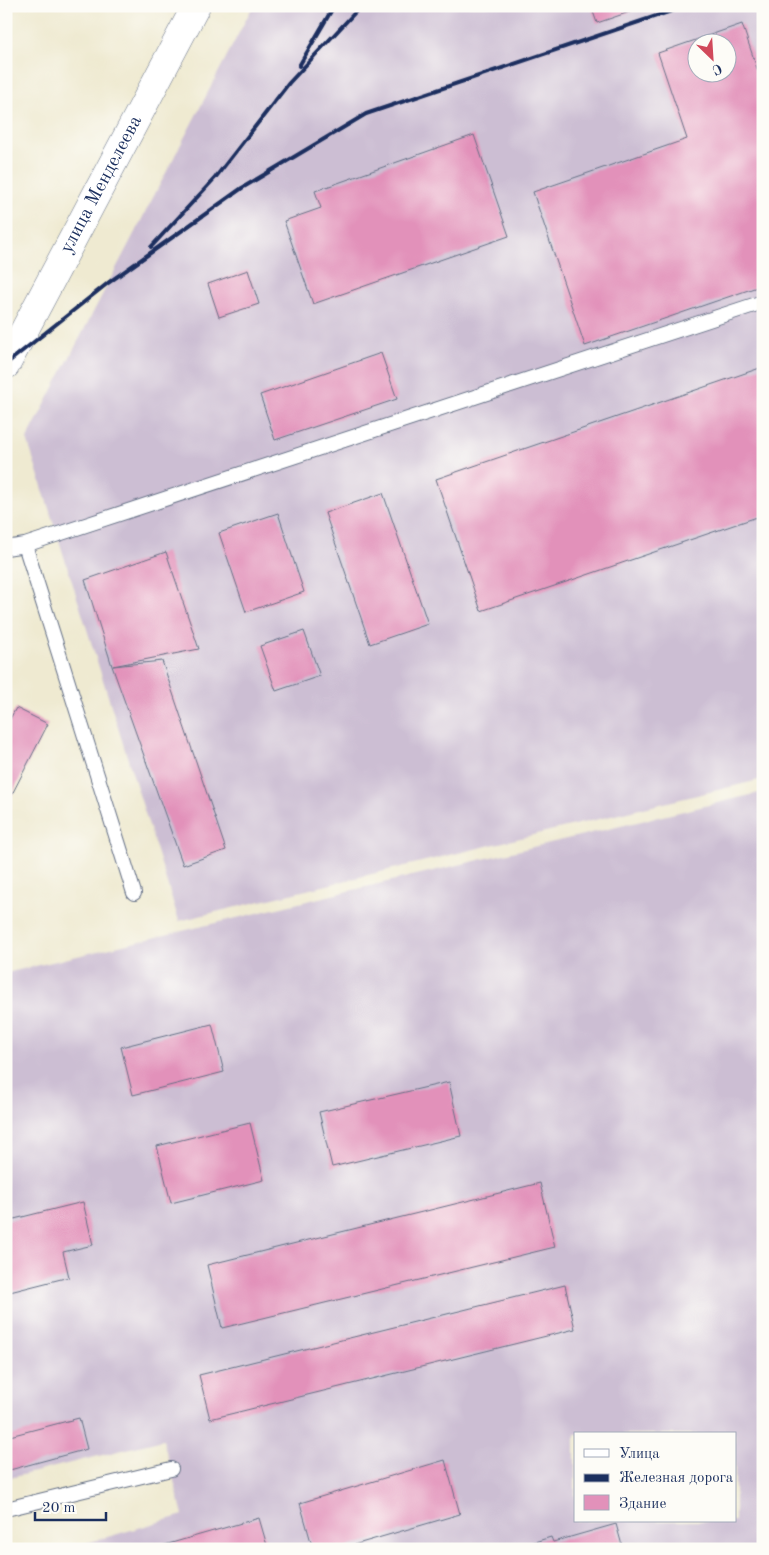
<svg xmlns="http://www.w3.org/2000/svg" width="769" height="1555" font-family="'Old Standard TT',serif">
  <rect width="100%" height="100%" fill="#fdfcf7"/>
  <filter id="ink" filterUnits="userSpaceOnUse"><feTurbulence type="fractalNoise" baseFrequency=".02" numOctaves="2"/><feDisplacementMap in="SourceGraphic" scale="10" xChannelSelector="R" yChannelSelector="G"/><feConvolveMatrix kernelMatrix="1 2 1 2 8 2 1 2 1" color-interpolation-filters="sRGB"/></filter>
  <filter id="wash" filterUnits="userSpaceOnUse"><feTurbulence type="fractalNoise" baseFrequency=".0096" numOctaves="4" result="noise"/><feDisplacementMap in="SourceGraphic" scale="20" xChannelSelector="R" yChannelSelector="G"/><feGaussianBlur stdDeviation="1.12" result="paint"/><feColorMatrix in="noise" values="0 0 0 0 0 0 0 0 0 0 0 0 0 0 0 0 0 1.4 0 .05"/><feComposite in="paint" operator="in"/></filter>
  <g filter="url(#wash)">
    <rect width="100%" height="100%" fill="#efead1"/>
    <path fill="#ccbed3" fill-rule="evenodd" d="M253,6H763V779L179,921L27,439ZM696,42H726V72H696Z
      M763,792V1549H66L183,1515L163,1440L6,1479V973ZM575,1434H735V1521H575Z"/>
    <g id="blocks">
      <path fill="#e291ba" fill-rule="evenodd" d="M591,6H644V7L597,23Z
        M742,24L763,86V285L585,346L533,192L687,139L658,53ZM696,42H726V72H696Z
        M474,135L509,236L313,304L284,221L321,208L315,191Z
        M248,270L259,304L219,317L208,284Z
        M381,353L397,399L275,440L260,395Z
        M763,367V515L481,611L436,479Z
        M383,493L428,624L370,644L325,513Z
        M278,513L304,592L246,612L219,533Z
        M166,552L199,649L113,666L162,661L226,850L183,865L112,666L85,580Z
        M304,631L320,676L276,691L260,646Z
        M16,708L48,724L6,806V726Z
        M212,1024L224,1072L133,1095L121,1047Z
        M449,1082L461,1136L332,1167L319,1112Z
        M250,1123L264,1180L171,1203L157,1146Z
        M540,1183L555,1247L222,1328L207,1265Z
        M83,1202L93,1245L63,1252L69,1277L6,1293V1221Z
        M565,1285L575,1329L210,1419L199,1375Z
        M79,1418L87,1449L6,1471V1437Z
        M445,1460L460,1514L340,1549H313L300,1503Z
        M259,1518L268,1549H154V1548Z
        M616,1524L623,1549H511L551,1537L553,1542Z"/>
    </g>
  </g>
  <g filter="url(#ink)">
    <use href="#blocks" fill-opacity="0" stroke="#657086" stroke-width="1"/>
    <g fill="none" stroke-linecap="round" stroke-linejoin="round">
      <defs>
        <path id="lane" d="M25,545L134,893
          M6,548L25,545L763,302
          M6,1509L171,1469"/>
        <g id="secondary">
          <path id="s1" d="M6,365L196,6"/>
        </g>
      </defs>
      <use href="#lane" stroke="#657086" stroke-width="16"/>
      <use href="#secondary" stroke="#657086" stroke-width="29"/>
      <use href="#lane" stroke="#fff" stroke-width="14"/>
      <use href="#secondary" stroke="#fff" stroke-width="28"/>
      <path stroke="#1b2f5e" stroke-width="4" d="M299,66L334,6
        M151,247L215,178L289,83L361,6
        M6,364L108,283L242,188L366,114L686,6"/>
    </g>
  </g>
  <g text-anchor="middle" dominant-baseline="central" stroke-width="4" stroke-linejoin="round" paint-order="stroke">
    <g font-size="19" fill="#1b2f5e" stroke="#fdfcf7">
      <text stroke="none"><textPath href="#s1" startOffset="204">улица Менделеева</textPath></text>
    </g>
  </g>
  <rect width="769" height="1555" fill="none" stroke="#fdfcf7" stroke-width="25"/>
  <rect x="574" y="1432" width="162" height="90" fill="#fdfcf7" stroke="#a3aaba"/>
  <rect x="584" y="1449" width="25" height="8" fill="#ffffff" stroke="#a3aaba"/>
  <text x="619" y="1458" font-size="15" fill="#1b2f5e">Улица</text>
  <rect x="584" y="1474" width="25" height="8" fill="#1b2f5e" stroke="#a3aaba"/>
  <text x="619" y="1482" font-size="15" fill="#1b2f5e">Железная дорога</text>
  <rect x="584" y="1495" width="25" height="15" fill="#e291ba" stroke="#a3aaba"/>
  <text x="619" y="1508" font-size="15" fill="#1b2f5e">Здание</text>
  <g transform="translate(712 58) rotate(155)"><circle r="24" fill="#fdfcf7" stroke="#a3aaba"/>
  <path d="M0-4L9 19L0 12L-9 19Z" fill="#d1495b"/>
  <text y="-8" font-size="14" font-weight="bold" text-anchor="middle" fill="#1b2f5e">С</text>
  </g>
  <path d="M35 1512v8h71v-8" fill="none" stroke="#1b2f5e" stroke-width="2.5"/>
  <text x="42" y="1512" font-size="15" fill="#1b2f5e" stroke="#fdfcf7" stroke-width="4" paint-order="stroke">20 m</text>
</svg>
